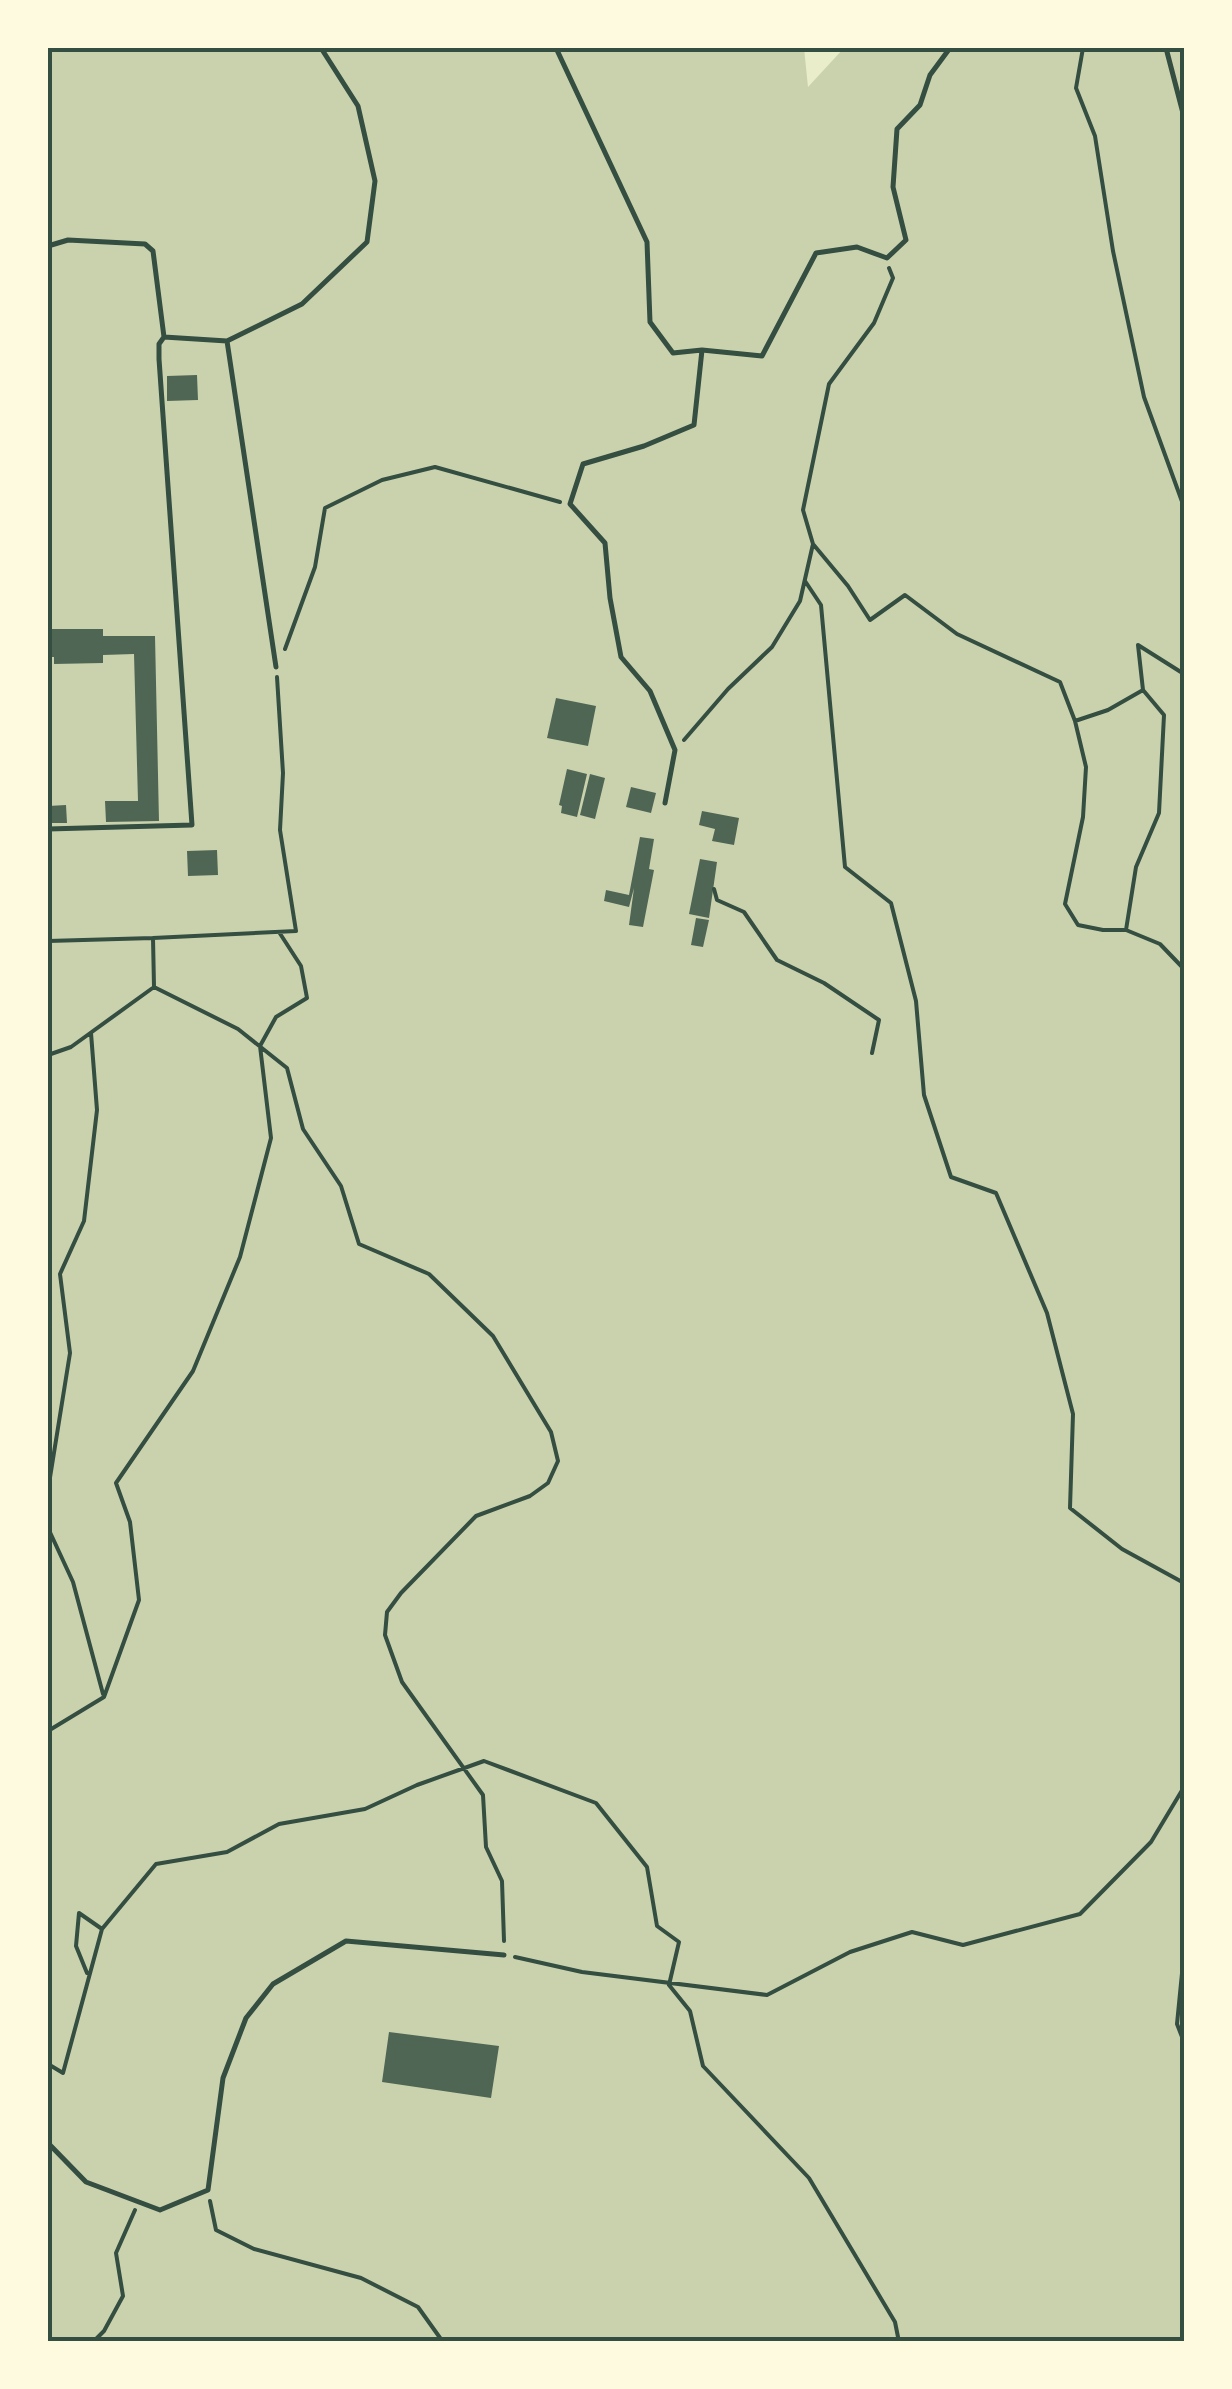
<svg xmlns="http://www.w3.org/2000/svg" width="1232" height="2389" font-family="'Golos Text',sans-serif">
  <rect width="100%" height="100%" fill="#e9edc9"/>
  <path fill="#cad2ad" d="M48,48H804L808,87L844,48H1184V2341H48Z"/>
  <path fill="#4f6655" d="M197,375L198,400L167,401V376Z
    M48,629H103V636H155L159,821L106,822L105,801H138L134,654L103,655V663L54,664V657H48Z
    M556,698L596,706L588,746L547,738Z
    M567,769L587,774L577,817L561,813L562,806L559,805Z
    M590,774L605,778L595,819L580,815Z
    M631,787L656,793L651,813L626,807Z
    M66,805L67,823H48V806Z
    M702,811L739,818L734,845L712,841L715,829L699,825Z
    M640,837L654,839L649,869L654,870L643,927L629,925L634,888L629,907L604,901L606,890L629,895Z
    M217,850L218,875L188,876L187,851Z
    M700,859L717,862L709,918L689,914Z
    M696,918L709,920L703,947L691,945Z
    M389,2032L499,2046L491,2098L382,2082Z"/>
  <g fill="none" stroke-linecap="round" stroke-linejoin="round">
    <path stroke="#344e41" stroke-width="4" d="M1083,48L1076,88L1095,136L1113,251L1144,397L1184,507
      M889,268L893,278L874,323L829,384L803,510L813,544L848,586L870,620L905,595L957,634L1060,682L1075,721L1108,710L1143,690L1164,715L1159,813L1136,867L1126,930L1160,944L1184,969
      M805,581L821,605L845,867L891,903L916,1001L924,1095L951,1177L996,1193L1047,1313L1073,1414L1070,1508L1122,1549L1184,1583
      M285,649L315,567L325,508L382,480L435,467L560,502
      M277,677L283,773L280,830L296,931L153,938L154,987L238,1029L287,1068L303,1129L341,1186L359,1244L429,1274L493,1336L551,1432L558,1461L548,1483L530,1496L476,1516L401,1593L387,1612L385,1635L402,1682L483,1795L486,1847L502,1881L504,1941
      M1143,690L1138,645L1184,674
      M1075,721L1086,767L1083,817L1065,904L1078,925L1103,930H1126
      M684,740L728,689L772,647L800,601L813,544
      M714,889L717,900L744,912L777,960L824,983L879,1020L872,1053
      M48,941L153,938
      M48,1055L71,1047L154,987
      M48,1490L70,1353L60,1274L84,1221L97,1110L91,1033
      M48,1528L73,1582L103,1694
      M48,1731L104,1697L139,1600L130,1522L116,1483L193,1371L240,1257L271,1138L260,1046L276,1017L307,998L301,966L279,932
      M1184,1953L1177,2024L1184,2042
      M515,1957L582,1972L767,1995L850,1952L912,1932L963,1945L1080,1914L1151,1842L1184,1787
      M87,1973L76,1946L79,1913L102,1929
      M669,1985L690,2011L703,2066L809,2178L895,2322L899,2342
      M48,2064L63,2073L102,1929L156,1864L227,1852L279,1824L365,1809L417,1785L484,1761L596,1803L647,1867L657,1926L679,1942L669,1985
      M210,2201L216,2230L254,2249L361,2278L418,2307L443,2342
      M93,2342L104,2331L123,2296L116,2253L135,2210"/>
    <path stroke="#344e41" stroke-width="5" d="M556,48L647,242L650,322L673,353L702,350
      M1166,48L1184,117
      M48,246L68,240L145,244L153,251L164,337L227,341
      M276,667L227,341L302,304L367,242L375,181L358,106L321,48
      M665,803L675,750L650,691L621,657L610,598L605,543L570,504L583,464L644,446L694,425L702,350L762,356L816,253L857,247L887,258L906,240L893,187L897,129L920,105L930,75L950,48
      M48,829L192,825L159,359V344L164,337
      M48,2143L86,2182L160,2210L208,2190L223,2078L246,2018L273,1984L346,1941L504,1955"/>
  </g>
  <rect width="1232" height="2389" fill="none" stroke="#fefae0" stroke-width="100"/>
  <rect x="50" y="50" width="1132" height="2289" fill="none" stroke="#344e41" stroke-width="4"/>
</svg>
